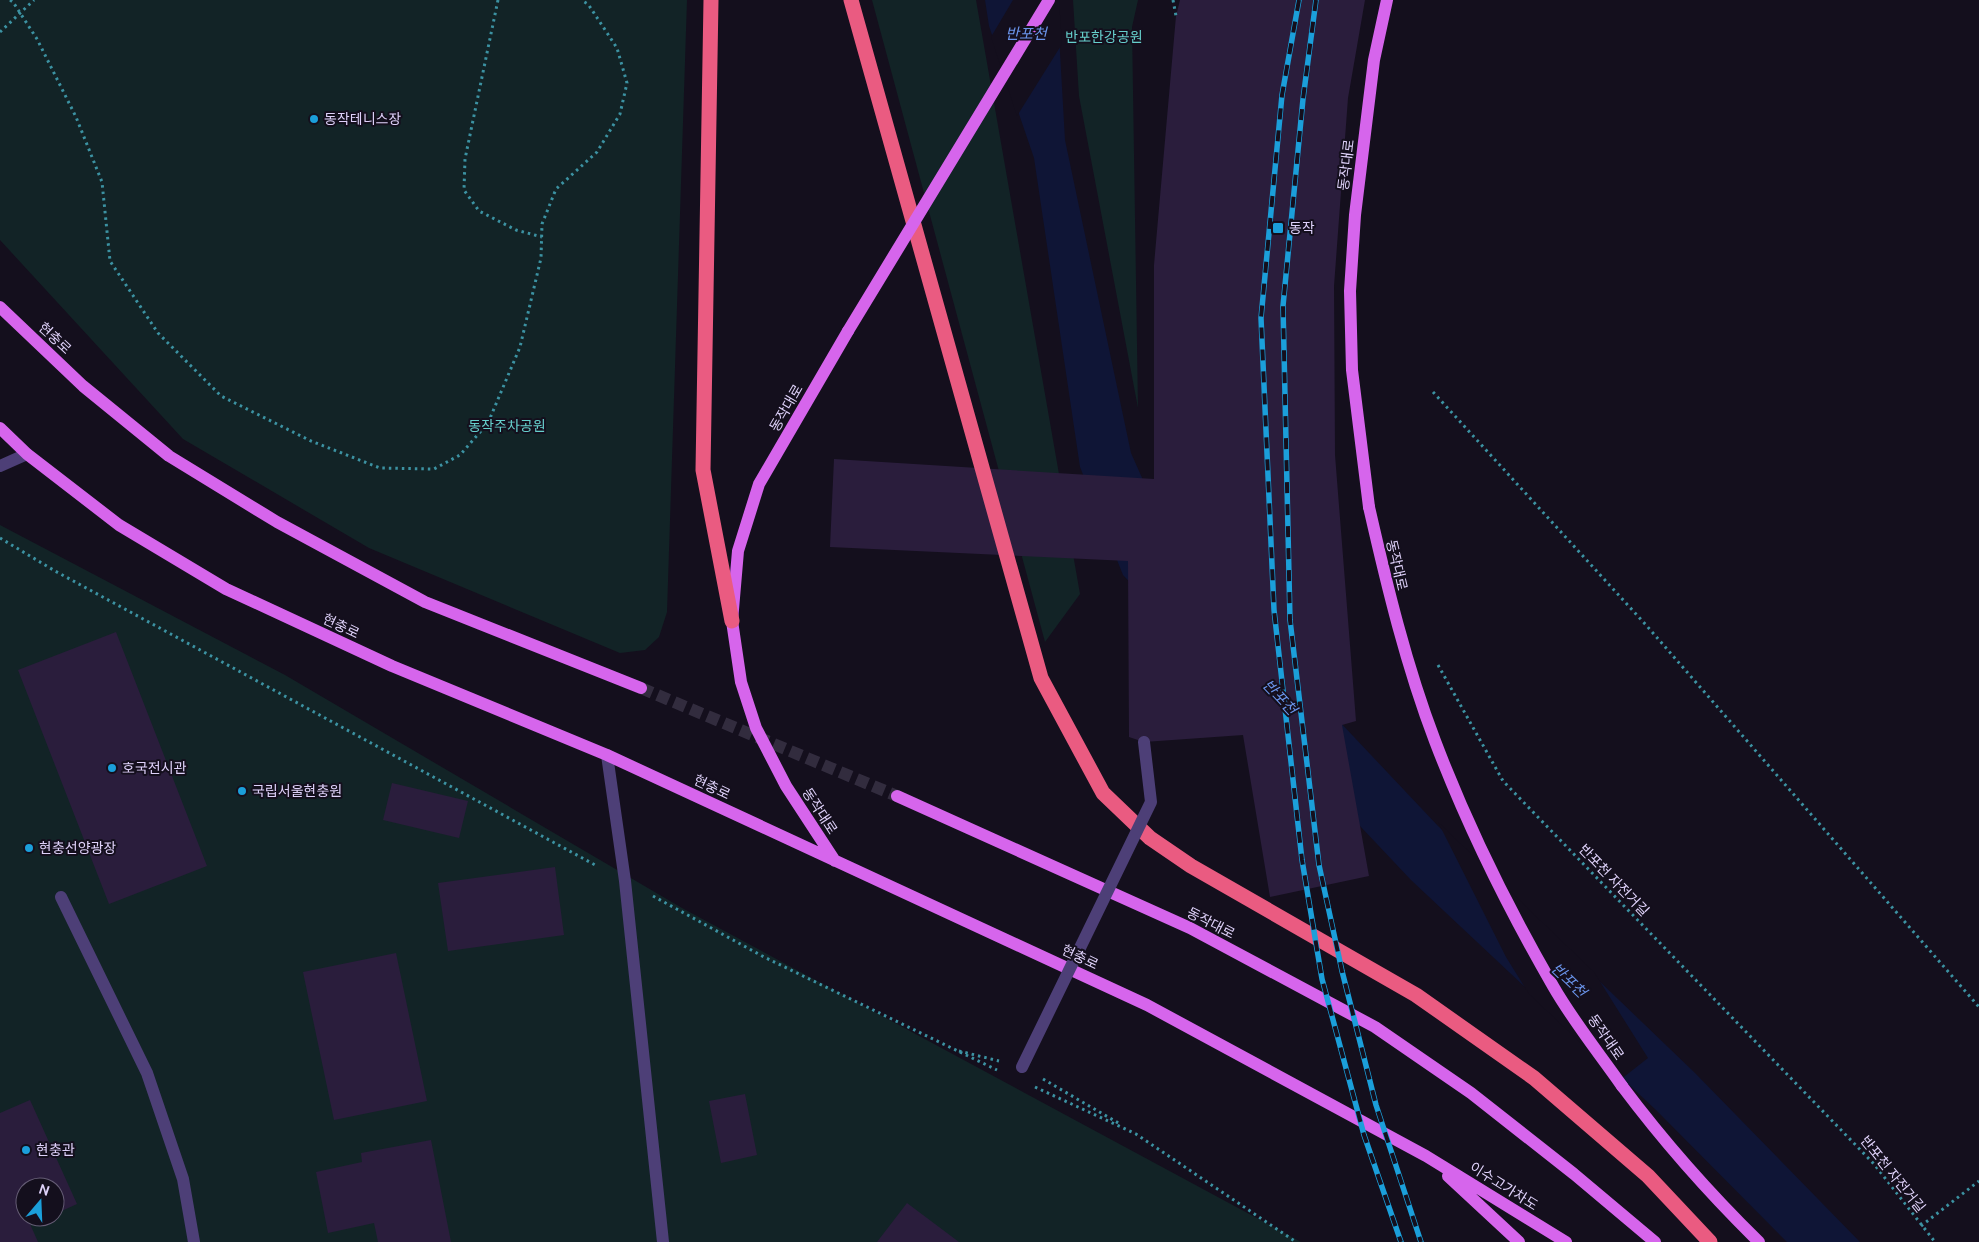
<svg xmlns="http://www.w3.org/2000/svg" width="1979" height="1242" font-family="Ubuntu,'Noto Sans KR',sans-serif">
  <rect width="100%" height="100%" fill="#140f1d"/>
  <path fill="#122326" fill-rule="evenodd" d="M0,0H687L667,612L659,637L645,650L620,653L369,548L183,439L0,240Z
    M872,0H976L1080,594L1045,642Z
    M1073,0H1138L1132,27L1138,408L1079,96Z
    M0,525L285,675L682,908L1301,1242H0ZM25,1187H55V1217H25Z"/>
  <path fill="#0f1536" d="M985,0H1057L1065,140L1131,453L1171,543L1438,826L1695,1073L1860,1242H1787L1656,1110L1411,880L1123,575L1080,467L1034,158L989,26Z"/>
  <path fill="#140f1d" d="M1013,0H1059L1062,44L1017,116L991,37Z
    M1438,822L1594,972L1648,1058L1620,1080L1529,994L1506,957Z"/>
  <path fill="#2a1d3c" d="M1180,0H1365L1348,98L1334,286L1335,455L1356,721L1342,725L1369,876L1270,897L1243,735L1144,742L1129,737L1128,561L830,547L834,459L1154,479V265L1176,16Z
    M116,632L207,866L109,904L18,670Z
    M392,783L468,801L459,838L383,820Z
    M555,867L564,935L448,951L438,883Z
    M396,953L427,1101L334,1120L303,972Z
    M745,1094L757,1155L721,1163L709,1101Z
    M30,1100L77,1204L55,1214V1187H25V1217H47L30,1224L38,1242H0V1113Z
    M431,1140L451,1242H378L374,1223L328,1233L316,1172L362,1162L361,1153Z
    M907,1203L959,1242H877Z"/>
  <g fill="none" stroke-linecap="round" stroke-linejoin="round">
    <path stroke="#322c3e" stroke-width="12" stroke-dasharray="12 6" stroke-linecap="butt" d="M641,688L897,796"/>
    <path stroke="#3c92a2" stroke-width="3" stroke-dasharray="2.5 4" stroke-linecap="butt" d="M10,0L13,2L37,39L76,117L102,182L110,261L158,333L221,396L311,441L380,468L434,469L460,455L488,423L520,347L541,258L542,224L556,189L597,152L620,114L627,83L617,48L588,4L581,0
      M498,0L465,159L464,190L479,211L516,230L542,237
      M1173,0L1176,16
      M0,32L34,0
      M1433,392L1646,625L1979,1007
      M0,538L55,571L597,866
      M1438,665L1503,781L1874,1164L1935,1242
      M653,896L764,957L997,1070
      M959,1051L999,1061
      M1043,1079L1120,1124
      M1035,1087L1136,1134L1296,1242
      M1921,1226L1979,1181"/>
    <path stroke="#4d3f77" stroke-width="12" d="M0,466L27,454
      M607,755L625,881L663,1242
      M61,897L147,1073L183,1179L194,1242"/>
    <path stroke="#d665ec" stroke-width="12" d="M0,307L83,386L169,456L277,522L425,602L641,688
      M0,428L27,454L119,525L226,589L392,666L607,755L1147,1005L1426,1156L1566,1242
      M1369,507L1352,370L1350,291L1355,215L1374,60L1387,0
      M897,796L1190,928L1375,1027L1471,1093L1574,1174L1655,1242
      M835,861L786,786L756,728L741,682L732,621L738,551L759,484L848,331
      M1622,1086C1664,1142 1709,1193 1759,1242
      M1448,1176L1519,1242"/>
    <path stroke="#ea5b81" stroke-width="15" d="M711,0L703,470L732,621
      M851,0L1041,678L1103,793L1150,838L1191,866L1416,995L1534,1078L1648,1176L1710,1242"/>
    <defs>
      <path id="rail" d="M1299,0L1282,95L1261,318L1274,610L1302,860L1322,979L1364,1135L1401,1242
        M1316,0L1303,99L1283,306L1290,620L1319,865L1342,971L1376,1105L1421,1242"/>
    </defs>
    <use href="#rail" stroke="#1b9fda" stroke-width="5.5"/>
    <use href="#rail" stroke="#140f1d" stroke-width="4" stroke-dasharray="11" stroke-linecap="butt"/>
    <path stroke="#4d3f77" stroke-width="12" d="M1022,1067L1151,802L1144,742"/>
    <path stroke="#d665ec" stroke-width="12" d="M848,331L1049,0
      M1369,507C1387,586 1406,665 1435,741C1467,825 1508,908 1553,986C1573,1021 1599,1053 1622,1086"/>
  </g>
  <g fill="#1b9fda" stroke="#140f1d" stroke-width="2">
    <circle cx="314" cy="119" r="5"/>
    <rect x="1272" y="222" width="12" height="12" rx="2.5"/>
    <circle cx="112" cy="768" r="5"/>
    <circle cx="242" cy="791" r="5"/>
    <circle cx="29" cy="848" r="5"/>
    <circle cx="26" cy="1150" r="5"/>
  </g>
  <g text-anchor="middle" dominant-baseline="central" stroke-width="4" stroke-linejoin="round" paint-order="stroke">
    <g font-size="14" fill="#66cfcc" stroke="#140f1d">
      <text x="1104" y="37">반포한강공원</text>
      <text x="507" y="426">동작주차공원</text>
    </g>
    <g font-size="14" fill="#ded1f9" stroke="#140f1d" text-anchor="start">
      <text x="324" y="119">동작테니스장</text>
      <text x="1289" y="228">동작</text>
      <text x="122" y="768">호국전시관</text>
      <text x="252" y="791">국립서울현충원</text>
      <text x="39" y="848">현충선양광장</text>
      <text x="36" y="1150">현충관</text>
    </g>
    <g font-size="14" fill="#ded1f9" stroke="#140f1d">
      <text transform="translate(1346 165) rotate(-83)">동작대로</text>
      <text transform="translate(55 338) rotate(43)">현충로</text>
      <text transform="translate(786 408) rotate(-60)">동작대로</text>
      <text transform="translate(1397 565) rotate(77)">동작대로</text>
      <text transform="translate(341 626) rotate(25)">현충로</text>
      <text transform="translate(712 787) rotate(25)">현충로</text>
      <text transform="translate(820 811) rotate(57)">동작대로</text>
      <text transform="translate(1614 880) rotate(46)">반포천 자전거길</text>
      <text transform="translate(1211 923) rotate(27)">동작대로</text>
      <text transform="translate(1080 957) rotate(25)">현충로</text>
      <text transform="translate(1606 1037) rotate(55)">동작대로</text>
      <text transform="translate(1893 1174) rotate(51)">반포천 자전거길</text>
      <text transform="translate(1504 1186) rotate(32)">이수고가차도</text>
    </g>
    <g font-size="15" font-style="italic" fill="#6b95ec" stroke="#140f1d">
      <text x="1026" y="33">반포천</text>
      <text transform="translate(1280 697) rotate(47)">반포천</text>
      <text transform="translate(1569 980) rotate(44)">반포천</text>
    </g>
  </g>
  <g transform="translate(40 1202) rotate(19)"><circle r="24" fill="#140f1d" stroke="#655d75"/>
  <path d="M0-4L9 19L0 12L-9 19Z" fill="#1b9fda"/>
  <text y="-8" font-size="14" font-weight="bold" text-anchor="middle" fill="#ded1f9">N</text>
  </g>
</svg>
